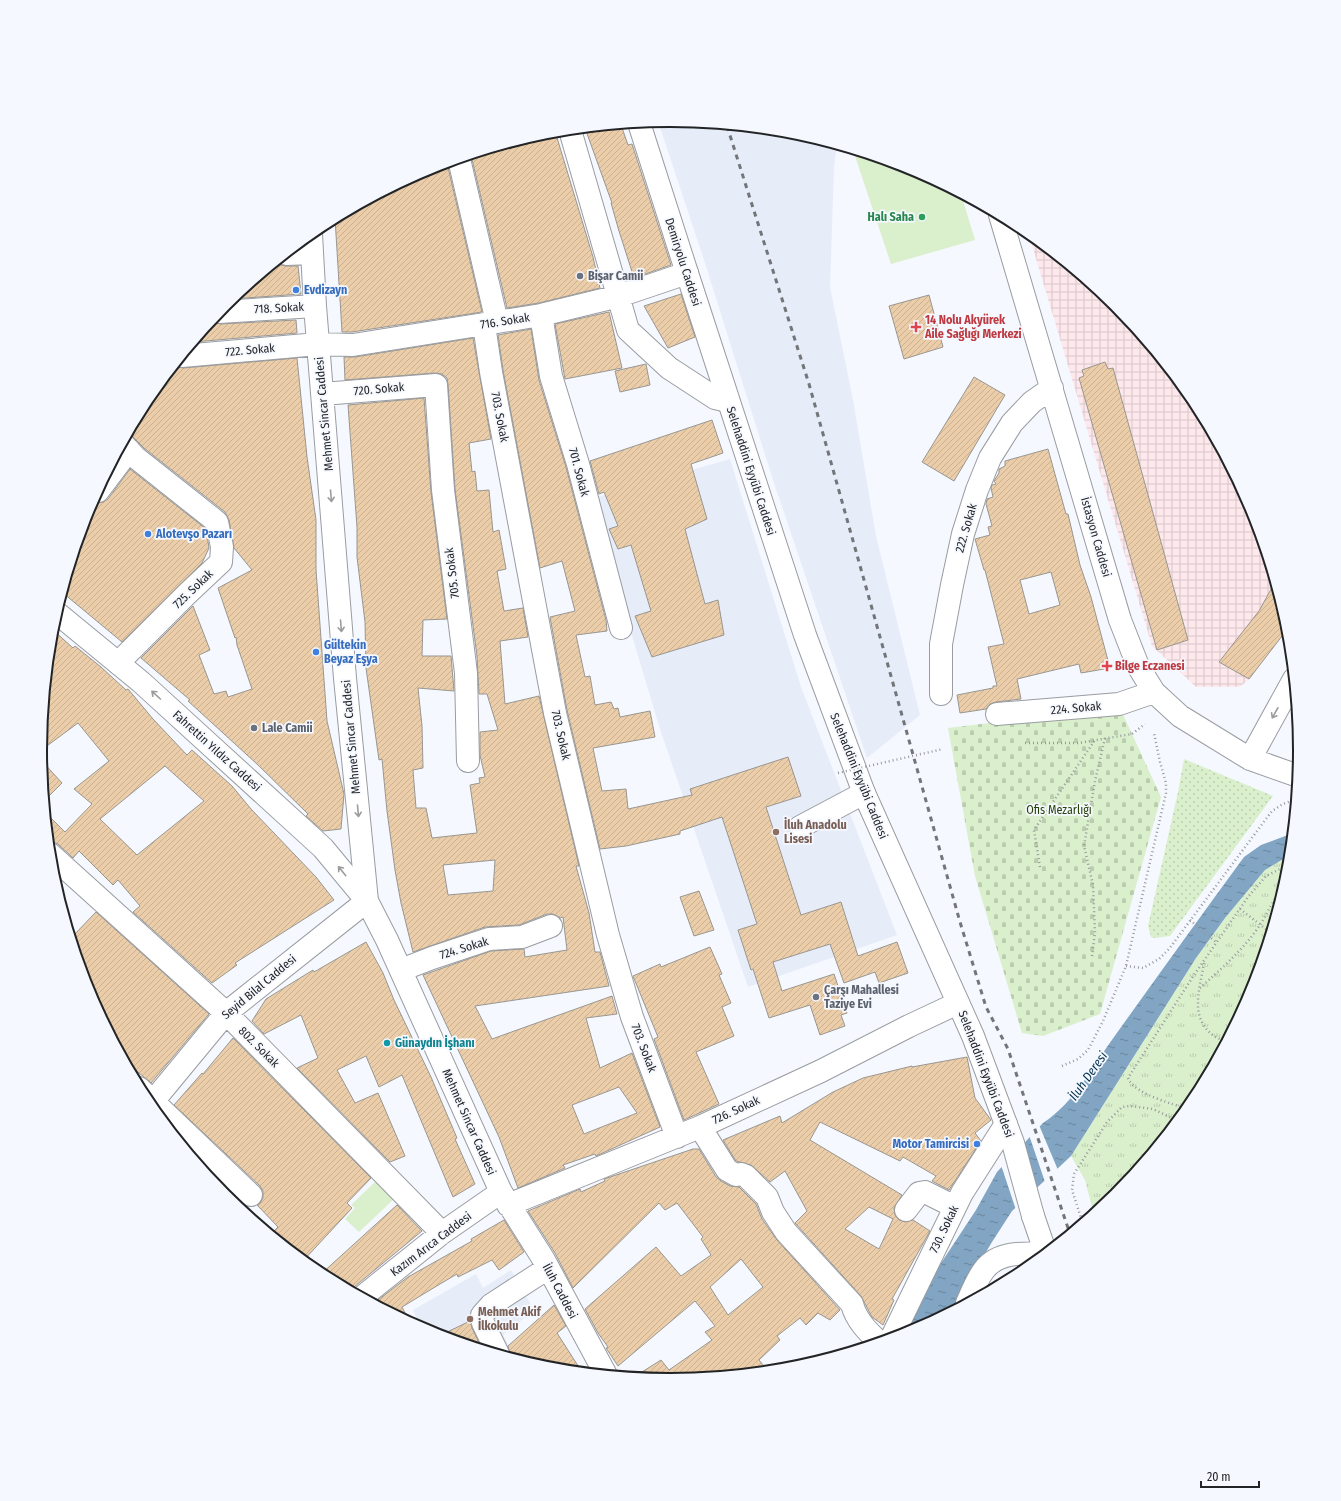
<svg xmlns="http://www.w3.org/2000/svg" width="1341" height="1501" font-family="'Fira Sans Condensed',sans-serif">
  <defs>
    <pattern id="industrial-grid" width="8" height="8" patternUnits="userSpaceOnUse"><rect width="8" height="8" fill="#fde8ec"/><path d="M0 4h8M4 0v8" fill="none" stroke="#d9c7ca"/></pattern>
    <pattern id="grass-dots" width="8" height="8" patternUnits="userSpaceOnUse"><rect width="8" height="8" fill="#daefcc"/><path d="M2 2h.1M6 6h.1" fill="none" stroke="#bbcdaf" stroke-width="1.8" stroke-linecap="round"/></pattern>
    <pattern id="cemetery-stones" width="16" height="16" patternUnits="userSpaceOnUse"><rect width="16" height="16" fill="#daefcc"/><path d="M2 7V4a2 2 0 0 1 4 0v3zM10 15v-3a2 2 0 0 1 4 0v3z" fill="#bbcdaf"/></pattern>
    <pattern id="park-tufts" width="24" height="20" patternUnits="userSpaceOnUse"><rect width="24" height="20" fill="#daefcc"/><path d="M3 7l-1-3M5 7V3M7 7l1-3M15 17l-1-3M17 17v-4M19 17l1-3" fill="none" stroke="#bbcdaf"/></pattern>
    <pattern id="water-ripples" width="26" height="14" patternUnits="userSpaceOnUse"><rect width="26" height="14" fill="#81a5c2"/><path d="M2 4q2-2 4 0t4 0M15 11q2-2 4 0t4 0" fill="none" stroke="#69869d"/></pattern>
    <pattern id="building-hatch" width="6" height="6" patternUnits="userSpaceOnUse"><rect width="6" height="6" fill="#ebcea9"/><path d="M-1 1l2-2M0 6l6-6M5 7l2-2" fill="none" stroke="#c9b191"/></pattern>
  </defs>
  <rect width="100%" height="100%" fill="#f5f8fe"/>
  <path fill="#e6ecf8" d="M671,120L794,132L837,145L834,167L830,287L853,400L876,536L920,715L867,758L772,477L705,263L658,121Z
    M730,459L801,687L897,935L748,987L660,729L591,499Z
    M511,1270L534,1310L503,1335L518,1360L429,1333L421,1328L413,1310L476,1274L483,1288Z"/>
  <path fill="url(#industrial-grid)" d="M1028,232L1116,305L1195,400L1253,509L1289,627L1249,679L1240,687H1196L1152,646Z"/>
  <path fill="url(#grass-dots)" d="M1184,759L1273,796L1170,936L1155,938L1151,937L1148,926L1178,792Z"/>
  <path fill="url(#cemetery-stones)" d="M1121,710L1161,797L1100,1014L1043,1036L1022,1033L975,876L948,728L1022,719Z"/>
  <path fill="url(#park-tufts)" d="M1291,857L1289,874L1253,992L1195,1101L1116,1196L1094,1215L1085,1180L1071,1156L1196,958L1225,918L1265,870L1285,858Z"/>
  <path fill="#daefcc" d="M853,150L912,168L961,194L975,240L891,264Z
    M377,1180L396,1197L359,1232L345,1219L355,1208L351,1205Z
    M1015,1277V1278L989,1292C995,1277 1001,1279 1015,1277Z"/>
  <path fill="url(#water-ripples)" d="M1293,833L1291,857L1285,858L1265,870L1225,918L1196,958L1071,1156L1012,1211L992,1242L950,1312L912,1333L899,1337L924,1289L976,1210L997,1172L1043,1123C1075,1102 1092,1067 1114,1037C1157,977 1200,917 1244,857L1261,845Z"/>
  <path fill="#f5f8fe" d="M1039,1125L1058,1170L1045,1182L1029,1135Z
    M1020,1145L1037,1190L1016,1210L1001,1165Z"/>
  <path fill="url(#building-hatch)" stroke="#999691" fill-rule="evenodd" d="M621,125L628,145L632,144L671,265L634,278L619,231L611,203H612L585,128Z
    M555,131L593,257L600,288L539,303L507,308L471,155L548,132Z
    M447,163L482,312L352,332H342L335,218L429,168Z
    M277,262L281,265L286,266H298L301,294L232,299Z
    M681,294L695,337L668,348L644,306Z
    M929,295L943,347L904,359L889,306Z
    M609,312L622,368L565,379L555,324Z
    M296,320L297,333L194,342L211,321L220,324Z
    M531,329L539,380L566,467L606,620L607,631L576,635L585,677L590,676L595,705L611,702L614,709L618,708L620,717L650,711L655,737L593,748L602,791L626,789L628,809L692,795L690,789L788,757L801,796L766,807L801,915L841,902L858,956L897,942L908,973L879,983L875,972L844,983L830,944L773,962L782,991L834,974L847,1013L841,1015L845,1026L820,1035L810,1005L769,1018L753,969L751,970L738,930L757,924L722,817L680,831V834L626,846L600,849L567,710L550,617L575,611L562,561L540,568L503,370L498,335Z
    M473,338L491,439L469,443L472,472L475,471L477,491L489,490L493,532L499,530L506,569L497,571L504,611L523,608L528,637L500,641L505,704L539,696L579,866H576L589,913L595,952H600L609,986L475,1006L492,1039L612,996L617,1014L586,1018L600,1068L632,1053L660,1127L596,1156L595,1154L563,1165L565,1168L518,1188L499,1137L423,975L491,951L524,949L525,957L567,950L563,917L560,918L553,914H547L519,925L485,927L413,952L401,903L395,870L387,811L382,759L379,760L366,668L365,622L357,557V527L348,405L424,398L431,492L447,619L423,620L422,656H451L454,691L418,688L422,726L423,768L413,770L416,808H426L432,838L477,833L470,785L480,783L479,778L485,777L480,755V732L498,730L487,694H479L477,656L455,489L448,384L447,378L442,374L435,373L345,380L344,357H355ZM495,860L493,891L448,895L443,865ZM619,1087L637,1113L584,1134L572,1105Z
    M297,358L307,457L316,520V570L327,721L344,794L341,829L323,831L306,816L308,814L258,765L188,701L190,700L141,658L193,606L210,650L199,655L214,694L226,691L228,697L252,689L237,645L236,637L235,638L218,588L252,570L234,548L229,520L225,512L144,448L129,433L146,400L175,366L183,368Z
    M1105,362L1108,369L1113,368L1188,640L1157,650L1079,378L1084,376L1082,370Z
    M646,364L650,385L620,392L615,371Z
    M974,377L1005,395L954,481L922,462Z
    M712,420L723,453L691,464L707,519L685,529L705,604L718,600L724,635L652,657L635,616L651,611L631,545L618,549L609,529L618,526L604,492L599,494L590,461Z
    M1048,449L1066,514H1068L1080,565L1091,597L1110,668L1081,673L1079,664L1017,679L1021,699L996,702L990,704L986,709L960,713L957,695L993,688V686H997L988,647L1004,644L985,570H984L975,539L990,535L988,527L992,526L986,504L987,499L993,497L991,488L992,485L996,484L994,481L999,473V469L1005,466V461ZM1051,572L1060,605L1029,614L1020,580Z
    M130,469L206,529L209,548L202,563L122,642L63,593L84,523L98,503L103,502L108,499Z
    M1275,582L1289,627L1249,679L1219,662L1259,611Z
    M52,629L73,648L75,646L101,667L126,690L128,689L153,719L187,755L192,750L232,786L251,809L316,877L334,900L235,963L237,965L212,983L133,912L140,906L118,880L113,885L79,851L73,858L58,844L53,842H49L46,813L65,832L92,804L74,789L109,761L78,723L40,751ZM165,766L204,801L137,855L100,819Z
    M41,760L62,783L45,800L43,782Z
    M699,891L714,930L694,936L680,897Z
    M96,912L209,1014L151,1083L126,1062L88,992L72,941V937Z
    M366,942L383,973L394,1000L431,1077L457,1138L455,1139L475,1184L453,1197L402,1075L379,1087L366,1056L337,1070L355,1103L378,1093L405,1156L390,1162L297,1068L318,1058L301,1015L264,1034L252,1021L266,999L313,970L314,972Z
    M710,947L722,974L719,975L731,1003L722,1007L734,1036L696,1052L719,1104L684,1120L654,1039L658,1037L633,976L660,964L661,967Z
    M233,1038L371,1178L347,1203L352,1208L303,1261L271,1234L278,1227L257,1205L260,1203L263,1198V1191L260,1186L174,1105L202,1073L203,1074Z
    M967,1057L975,1098L991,1120L975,1133L981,1141L949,1190L932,1181L936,1176L903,1157L900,1161L820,1122L810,1140L902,1195L894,1208L895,1215L899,1220L905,1222L913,1220L930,1231L892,1299L894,1300L883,1325L872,1317L861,1296L795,1223L807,1211L785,1171L770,1182L751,1165L736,1161L723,1140L780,1116L782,1123L833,1092L863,1078L912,1066V1067ZM869,1207L893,1219L879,1249L845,1229Z
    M693,1149H699L716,1177L721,1181L730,1186L739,1187L756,1204L762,1219L777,1240L840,1310L830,1320L818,1313L806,1325L800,1318L777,1336L780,1340L759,1360L768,1371L670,1381L634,1377L661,1360L669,1370L712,1340L705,1332L715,1326L695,1301L618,1366L606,1348L608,1347L598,1333L585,1309L656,1247L681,1276L711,1255L701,1239L703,1237L677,1203L665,1210L659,1203L573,1288L555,1253L528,1211L580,1189L581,1192L605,1181L604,1179L613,1176ZM741,1259L763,1287L728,1315L710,1287Z
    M190,1154L241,1203L237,1207L225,1196Z
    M397,1205L422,1231L354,1287L351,1291L320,1275Z
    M504,1220L524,1252L499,1270L492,1260L458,1277L457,1274L440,1284L402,1307L410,1323L374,1303L408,1277L472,1241L471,1239Z
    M554,1305L566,1326L557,1333L582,1372L547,1369L510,1357V1355L508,1346Z
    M470,1321L472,1328L482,1349L439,1336Z"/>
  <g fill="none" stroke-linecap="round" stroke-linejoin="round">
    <defs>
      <path id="minor" d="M570,130L628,330L669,368L715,398L728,401
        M459,159L497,322
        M1000,215L1120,620L1138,666L1154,692L1180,716L1250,759L1298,776
        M311,234L315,306L345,678L367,901L387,940L501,1192L544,1260L606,1375
        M286,254L312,253
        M219,312L315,306
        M541,315L551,376L578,464L621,628
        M484,325L491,372L555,713L608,935L632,1017L677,1137
        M182,356L318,344L353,345L541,315L619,296L687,273
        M322,394L436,385L443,490L466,673L468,761
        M98,491L129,450
        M118,663L188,593L221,562L222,547L217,522L135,457L123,444
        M941,694V644L952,585L963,534L977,490L990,458L1012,423L1032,402L1052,388
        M997,714L1119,704L1154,692
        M1250,759L1294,679
        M800,827L864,793
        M50,854L226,1013L442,1233
        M401,970L432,958L489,939L522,937L551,926
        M139,1088L251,1195
        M150,1105L226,1013L367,901
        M700,1127L727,1170L736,1175L741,1174L746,1176L767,1197L773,1212L786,1232L852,1304C856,1320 868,1332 880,1343
        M508,1205L700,1127L821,1071L909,1026L958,1003
        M906,1210L919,1193L925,1192L955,1207
        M1033,1216L1046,1254
        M362,1297L442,1233L501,1192
        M967,1303C972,1292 977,1279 984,1270C998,1251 1025,1253 1046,1254
        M891,1339L962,1193L1006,1124
        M498,1354L483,1323L482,1315L491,1305L548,1268"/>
      <path id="major" d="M639,123L687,273L805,635L864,793L973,1036L1013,1143L1033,1216
        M57,613L141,682L323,848L367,901"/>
    </defs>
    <use href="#minor" stroke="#999ca1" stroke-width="24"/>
    <use href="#major" stroke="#999ca1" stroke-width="24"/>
    <path stroke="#96989c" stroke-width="2.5" stroke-dasharray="1 3" stroke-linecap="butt" d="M1025,743H1079L1132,734L1145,724
      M1040,867L1034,830L1095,740
      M1240,909L1271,933
      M1190,920L1217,943
      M1092,956L1095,932L1093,885L1084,846L1095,781L1105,738
      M1204,963C1202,976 1198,989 1198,1003C1197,1021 1209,1038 1227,1041
      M1126,966L1143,968L1159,959L1169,949L1272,811L1283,804L1296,799
      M1258,977L1260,961L1264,956
      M1200,988C1221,969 1244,949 1260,925C1268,913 1272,899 1284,890
      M1062,1066L1078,1059L1088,1050L1103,1021L1126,966L1166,793V783L1160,762L1154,733
      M1188,1109C1173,1104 1134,1094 1128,1078L1194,975L1248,897L1266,876L1290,864
      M1083,1224L1072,1190L1074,1174L1107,1122L1122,1107L1130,1106L1153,1109L1178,1121"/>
    <use href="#minor" stroke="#fff" stroke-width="22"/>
    <use href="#major" stroke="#fff" stroke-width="22"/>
    <path stroke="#737578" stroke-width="3" stroke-dasharray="5 5" stroke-linecap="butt" d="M727,126L809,384L960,922L986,1007L1008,1049L1070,1234"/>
    <path stroke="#96989c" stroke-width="2.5" stroke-dasharray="1 3" stroke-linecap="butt" d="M838,773L943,749"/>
  </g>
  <defs><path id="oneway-shaft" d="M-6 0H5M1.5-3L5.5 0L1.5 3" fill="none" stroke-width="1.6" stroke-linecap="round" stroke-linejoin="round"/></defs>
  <g stroke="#9c9c9d">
    <use href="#oneway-shaft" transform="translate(331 496) rotate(85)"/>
    <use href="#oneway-shaft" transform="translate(341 626) rotate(85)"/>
    <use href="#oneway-shaft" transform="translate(156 695) rotate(-138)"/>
    <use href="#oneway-shaft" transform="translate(1275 713) rotate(119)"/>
    <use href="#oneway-shaft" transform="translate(358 811) rotate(85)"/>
    <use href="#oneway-shaft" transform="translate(342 871) rotate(-129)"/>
  </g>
  <circle fill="#2e9e5b" stroke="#f5f8fe" stroke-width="1.5" cx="922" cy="217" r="4"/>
  <g fill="#6b7280" stroke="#f5f8fe" stroke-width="1.5">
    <circle cx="580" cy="276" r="4"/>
    <circle cx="254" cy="728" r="4"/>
    <circle cx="816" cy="997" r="4"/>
  </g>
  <g fill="#3f7fe0" stroke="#f5f8fe" stroke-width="1.5">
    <circle cx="296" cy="290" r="4"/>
    <circle cx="148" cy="534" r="4"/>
    <circle cx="316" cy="652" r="4"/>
    <circle cx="977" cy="1144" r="4"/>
  </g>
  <g fill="#e0444e" stroke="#f5f8fe" stroke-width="1.5">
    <path d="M914 321h4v4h4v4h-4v4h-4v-4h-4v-4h4z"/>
    <path d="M1105 660h4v4h4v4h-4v4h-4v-4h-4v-4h4z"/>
  </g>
  <g fill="#8d6e63" stroke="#f5f8fe" stroke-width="1.5">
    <circle cx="776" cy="832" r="4"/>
    <circle cx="470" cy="1319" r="4"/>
  </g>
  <circle fill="#0f9aa8" stroke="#f5f8fe" stroke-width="1.5" cx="387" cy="1043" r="4"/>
  <g text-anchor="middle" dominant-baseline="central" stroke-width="3.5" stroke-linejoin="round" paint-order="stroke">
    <g font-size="12" font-weight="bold" fill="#27864d" stroke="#f5f8fe" text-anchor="end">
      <text x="914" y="217">Halı Saha</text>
    </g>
    <g font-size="12" fill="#232426" stroke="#f5f8fe">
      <text transform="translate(683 262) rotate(72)">Demiryolu Caddesi</text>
      <text transform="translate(279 308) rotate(-3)">718. Sokak</text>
      <text transform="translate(505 321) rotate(-9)">716. Sokak</text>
      <text transform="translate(250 350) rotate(-5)">722. Sokak</text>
      <text transform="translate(379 389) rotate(-5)">720. Sokak</text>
      <text transform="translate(324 414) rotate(-95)">Mehmet Sincar Caddesi</text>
      <text transform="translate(500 417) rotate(79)">703. Sokak</text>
      <text transform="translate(751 471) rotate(72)">Selehaddini Eyyübi Caddesi</text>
      <text transform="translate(579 472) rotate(75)">701. Sokak</text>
      <text transform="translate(966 528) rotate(-74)">222. Sokak</text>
      <text transform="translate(1096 537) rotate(74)">İstasyon Caddesi</text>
      <text transform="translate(452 573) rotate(-97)">705. Sokak</text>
      <text transform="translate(193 589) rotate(-44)">725. Sokak</text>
      <text transform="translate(1076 708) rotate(-5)">224. Sokak</text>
      <text transform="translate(561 735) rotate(77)">703. Sokak</text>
      <text transform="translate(351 737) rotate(-95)">Mehmet Sincar Caddesi</text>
      <text transform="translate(217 751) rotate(42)">Fahrettin Yıldız Caddesi</text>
      <text transform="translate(859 776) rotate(68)">Selehaddini Eyyübi Caddesi</text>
      <text transform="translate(464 948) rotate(-17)">724. Sokak</text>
      <text transform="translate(259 987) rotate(-40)">Seyid Bilal Caddesi</text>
      <text transform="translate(259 1047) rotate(45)">802. Sokak</text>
      <text transform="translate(644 1048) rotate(69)">703. Sokak</text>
      <text transform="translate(986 1074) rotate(69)">Selehaddini Eyyübi Caddesi</text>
      <text transform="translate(736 1110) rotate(-25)">726. Sokak</text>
      <text transform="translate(469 1122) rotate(66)">Mehmet Sincar Caddesi</text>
      <text transform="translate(944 1229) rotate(-64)">730. Sokak</text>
      <text transform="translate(431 1244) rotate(-37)">Kazım Arıca Caddesi</text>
      <text transform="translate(560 1291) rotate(62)">İluh Caddesi</text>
    </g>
    <g font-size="12" font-weight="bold" fill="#5b616d" stroke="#f5f8fe" text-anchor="start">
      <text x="588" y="276">Bişar Camii</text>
      <text x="262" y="728">Lale Camii</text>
      <text x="824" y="990">Çarşı Mahallesi<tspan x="824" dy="14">Taziye Evi</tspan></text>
    </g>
    <g font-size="12" font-weight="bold" fill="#366cbe" stroke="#f5f8fe" text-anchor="start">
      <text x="304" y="290">Evdizayn</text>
      <text x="156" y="534">Alotevşo Pazarı</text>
      <text x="324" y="645">Gültekin<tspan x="324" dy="14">Beyaz Eşya</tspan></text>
      <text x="969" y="1144" text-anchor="end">Motor Tamircisi</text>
    </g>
    <g font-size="12" font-weight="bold" fill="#be3a42" stroke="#f5f8fe" text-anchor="start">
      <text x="925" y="320">14 Nolu Akyürek<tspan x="925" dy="14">Aile Sağlığı Merkezi</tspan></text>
      <text x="1115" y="666">Bilge Eczanesi</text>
    </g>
    <g font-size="12" fill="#27430a" stroke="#f5f8fe">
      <text x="1059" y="810">Ofis Mezarlığı</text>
    </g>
    <g font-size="12" font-weight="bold" fill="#785e54" stroke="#f5f8fe" text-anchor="start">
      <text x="784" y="825">İluh Anadolu<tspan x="784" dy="14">Lisesi</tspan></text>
      <text x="478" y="1312">Mehmet Akif<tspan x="478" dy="14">İlkokulu</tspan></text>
    </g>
    <g font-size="12" font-weight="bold" fill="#0d838f" stroke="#f5f8fe" text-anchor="start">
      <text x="395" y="1043">Günaydın İşhanı</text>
    </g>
    <g font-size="13" font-style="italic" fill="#03314f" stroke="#f5f8fe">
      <text transform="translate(1088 1076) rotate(-55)">İluh Deresi</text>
    </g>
  </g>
  <path d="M0 0H1341V1501H0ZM47 750a623 623 0 1 1 1246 0a623 623 0 1 1-1246 0Z" fill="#f5f8fe" fill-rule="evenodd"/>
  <path fill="none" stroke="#232426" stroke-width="2" d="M47 750a623 623 0 1 1 1246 0a623 623 0 1 1-1246 0Z"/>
  <path d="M1201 1481v6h58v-6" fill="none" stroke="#232426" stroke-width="2"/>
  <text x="1207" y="1481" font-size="12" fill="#232426" stroke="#f5f8fe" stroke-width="3" paint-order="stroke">20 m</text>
</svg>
